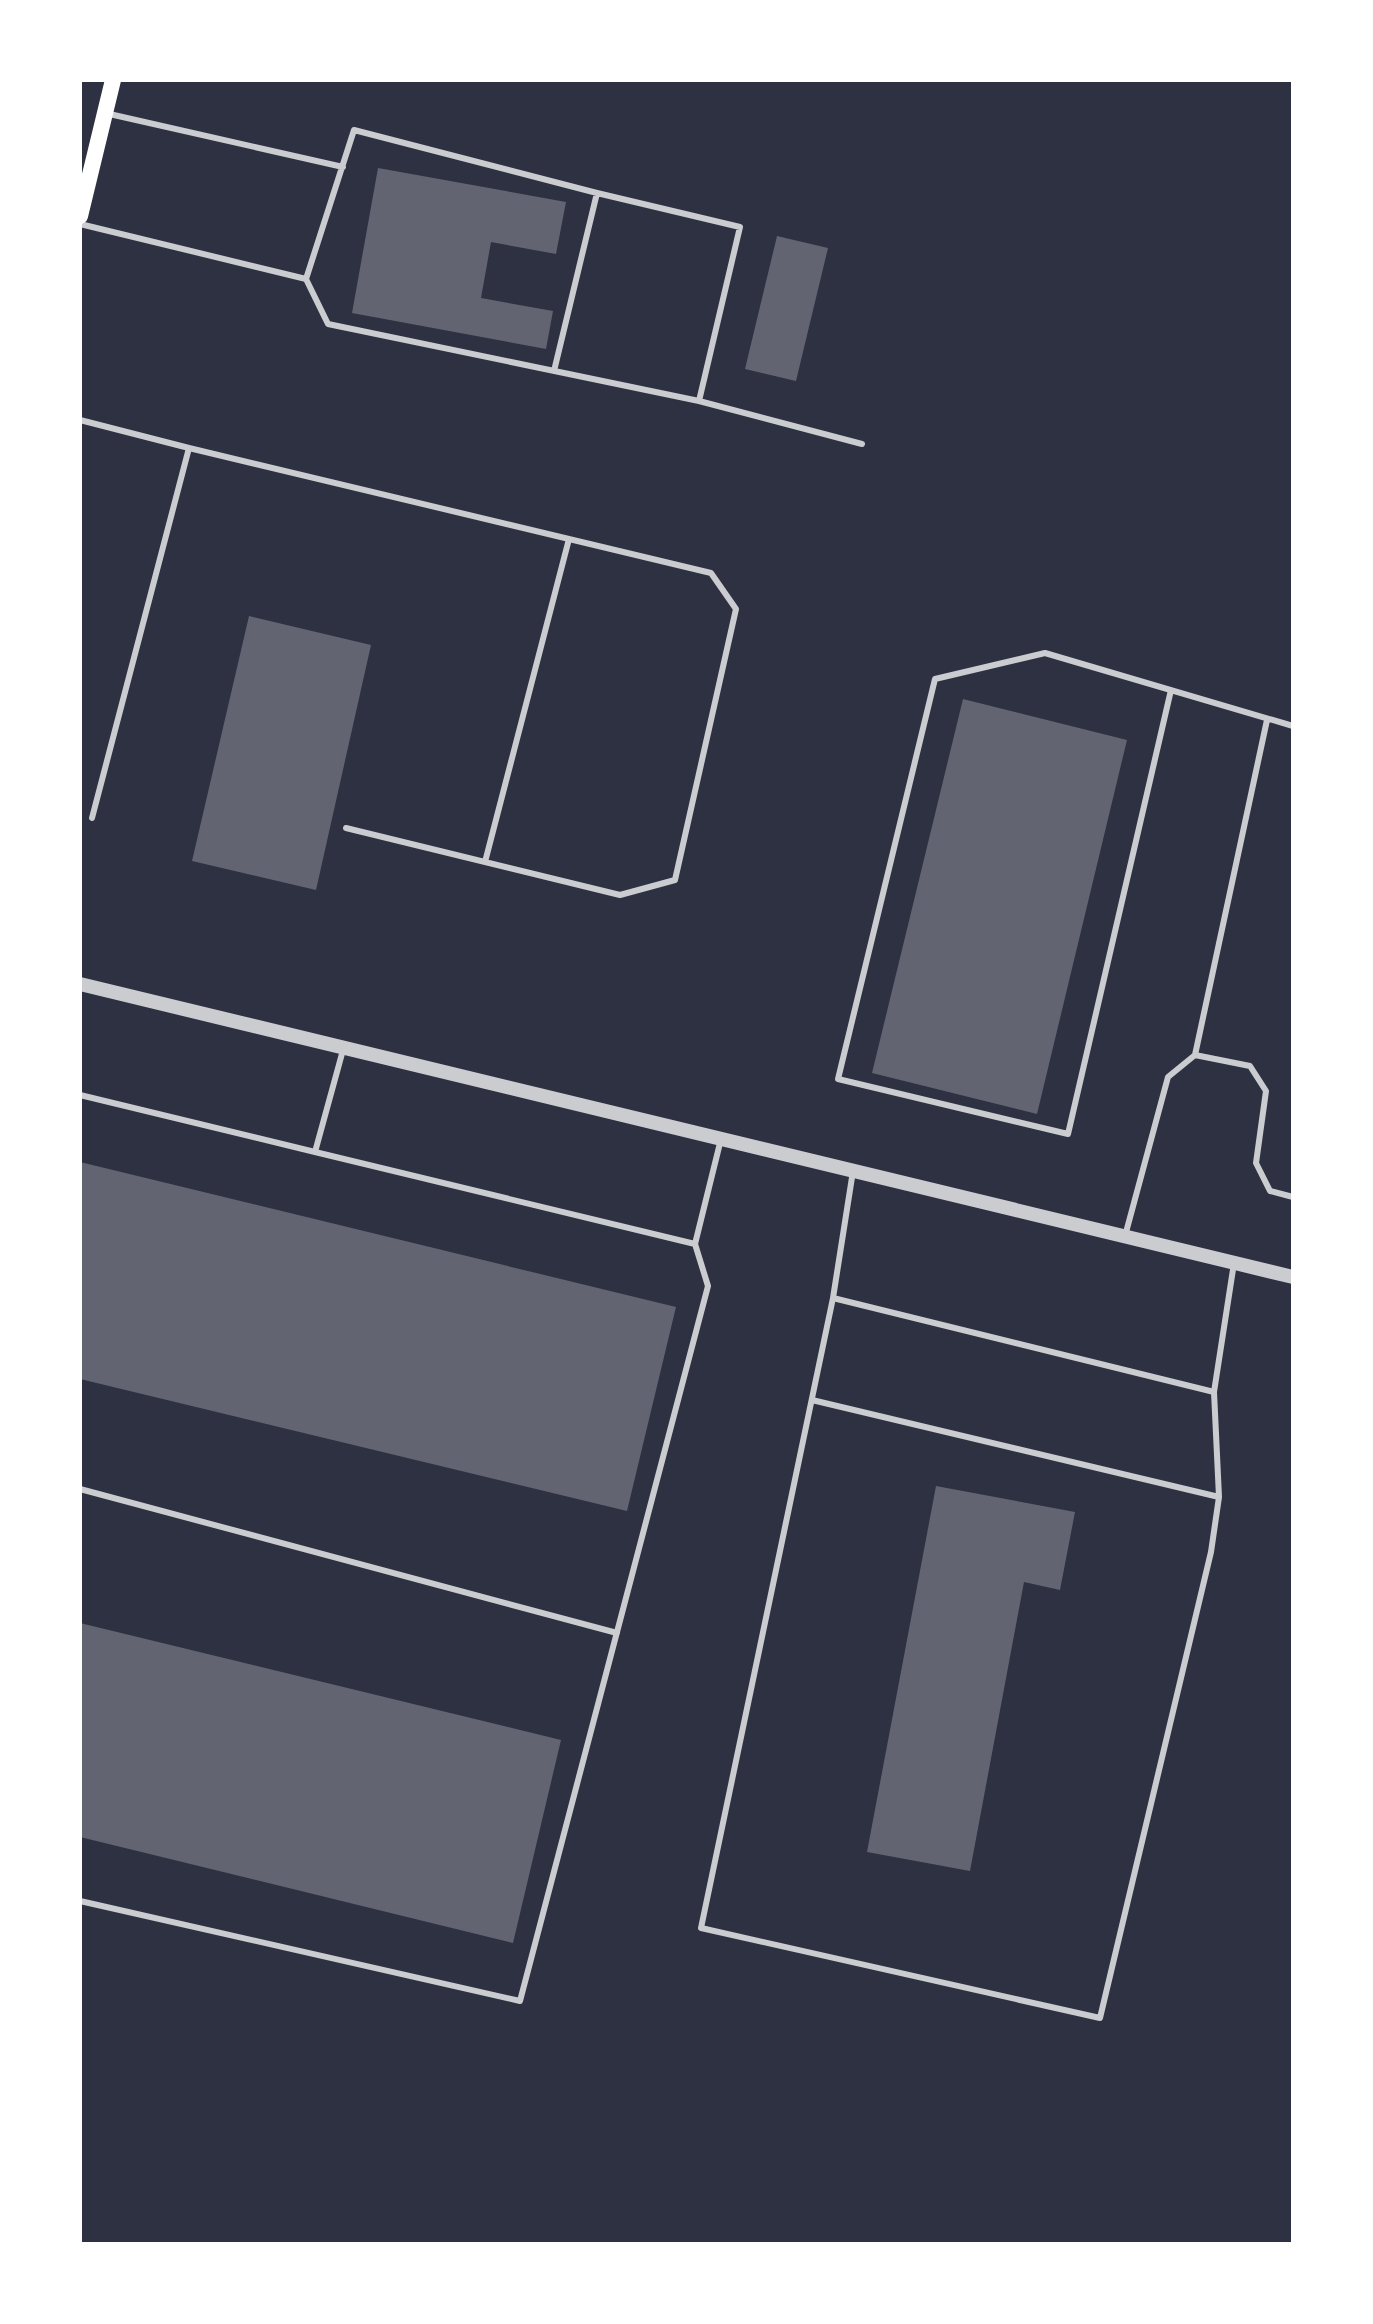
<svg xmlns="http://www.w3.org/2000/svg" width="1373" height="2324" font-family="Ubuntu,sans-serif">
  <rect width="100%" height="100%" fill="#2d3142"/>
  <path fill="#626471" d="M378,168L566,202L556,254L491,242L481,298L553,311L546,349L352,313Z
    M777,236L828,248L796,381L745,369Z
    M249,616L371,645L316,890L192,861Z
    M963,699L1127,740L1037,1114L872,1073Z
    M80,1162L676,1307L627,1511L80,1379Z
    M936,1486L1075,1512L1060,1590L1024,1582L970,1871L867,1852Z
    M80,1623L561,1740L513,1943L80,1837Z"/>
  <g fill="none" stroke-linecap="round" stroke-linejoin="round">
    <path stroke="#caccd0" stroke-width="6" d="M105,113L343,167
      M354,130L597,193L740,227L699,401L328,324L306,279Z
      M80,224L306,279
      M554,371L597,193
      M699,401L862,444
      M80,420L189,448L92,818
      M189,448L711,573L736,609L675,880L620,895L346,828
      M1171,690L1068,1134L838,1079L935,679L1045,653L1293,726
      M485,862L569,539
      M343,1050L315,1152L695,1244L721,1139
      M1195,1055L1267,720
      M80,1095L315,1152
      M853,1171L833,1298L1214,1392L1234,1263
      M1125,1236L1168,1077L1195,1055L1250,1066L1266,1091L1256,1163L1270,1191L1293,1197
      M833,1298L701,1928L1100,2018L1211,1552L1219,1497L1214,1392
      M812,1400L1219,1497
      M80,1489L617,1633
      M80,1901L520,2001L708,1286L695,1244"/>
    <path stroke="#caccd0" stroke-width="14" d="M80,984L1293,1277"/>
    <path stroke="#fff" stroke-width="16" d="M80,216L113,80"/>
  </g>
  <rect width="1373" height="2324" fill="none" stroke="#ffffff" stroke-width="164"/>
</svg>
